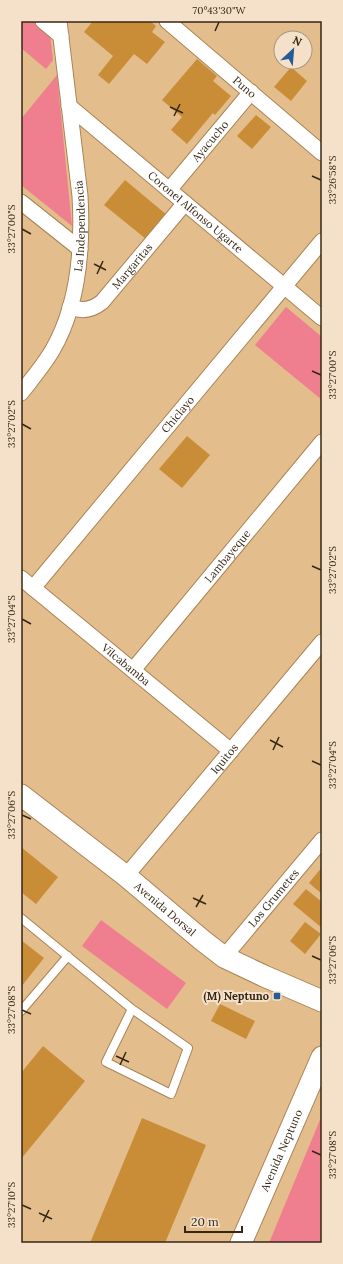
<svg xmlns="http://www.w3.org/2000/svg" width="343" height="1264" font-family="Lora,serif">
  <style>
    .green { fill: #ef7e8f }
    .building { fill: #ca8d37 }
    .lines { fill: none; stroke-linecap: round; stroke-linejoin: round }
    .lane-casing { stroke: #a98456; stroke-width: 10 }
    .street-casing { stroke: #a98456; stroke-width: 17 }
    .secondary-casing { stroke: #a98456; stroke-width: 23 }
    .lane { stroke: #fff; stroke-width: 8 }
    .street { stroke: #fff; stroke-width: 15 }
    .secondary { stroke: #fff; stroke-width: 21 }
    .ticks { fill: none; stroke: #362714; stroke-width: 1.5 }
    .poi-dot { fill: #265c95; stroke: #f5e1c9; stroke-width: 1.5 }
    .labels { text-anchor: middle; stroke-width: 4; stroke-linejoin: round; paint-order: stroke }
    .street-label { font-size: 11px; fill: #362714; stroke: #f5e1c9 }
    .poi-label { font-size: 11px; font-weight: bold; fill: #362714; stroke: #f5e1c9; text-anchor: end }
    .neatline { fill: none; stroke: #362714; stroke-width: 1.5 }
    .ticks-label { font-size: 10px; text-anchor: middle; fill: #362714 }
  </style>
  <rect width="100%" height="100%" fill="#e4bd8d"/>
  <!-- green -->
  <path class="green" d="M21 21H34L50 34 53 60 46 69 21 48Z
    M57 75 72 226 21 185V119Z
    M286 307 322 337V400L255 345Z
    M101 920 186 983 167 1009 82 946Z
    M322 1115V1243H269Z"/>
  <!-- building -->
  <path class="building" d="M93 21H150L156 26 152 32 165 42 147 64 134 54 109 84 98 75 113 56 84 32Z
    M197 59 217 76 213 81 231 96 215 115 213 113 187 144 171 130 182 117 162 100Z
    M291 67 307 81 291 101 274 87Z
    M256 115 271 127 252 149 237 136Z
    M125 180 167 215 146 239 104 205Z
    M187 436 210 455 182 488 159 469Z
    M21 847 58 877 36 904 21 892Z
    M322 867V894L309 883Z
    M306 889 322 902V928L293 904Z
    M305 922 321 934 305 954 290 941Z
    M21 940 44 958 21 987Z
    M220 1004 255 1021 246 1039 211 1021Z
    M43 1046 85 1081 21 1159V1073Z
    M142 1118 206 1145 165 1243H90Z"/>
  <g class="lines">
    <defs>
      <path id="lane" d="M21 918 132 1009 188 1048 171 1094 106 1062 132 1009
        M21 1011 68 956"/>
      <g id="street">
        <path d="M43 21 61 36"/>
        <path id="s1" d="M167 21 322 153"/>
        <path id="s2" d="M69 106 322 318"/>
        <path id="s3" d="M169 190 251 92"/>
        <path d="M21 202 80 249"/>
        <path id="s4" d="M70 307C82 312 92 310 102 302L185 203"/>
        <path id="s5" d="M21 393C32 379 43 366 52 351 79 305 83 248 80 196L59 21"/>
        <path id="s6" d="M21 578 231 751"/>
        <path id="s7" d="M33 588 322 241"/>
        <path id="s8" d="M133 670 322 442"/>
        <path id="s9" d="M126 876 322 642"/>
        <path id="s10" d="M224 957 322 840"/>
      </g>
      <g id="secondary">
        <path id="s11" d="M21 795 126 876 202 940 224 957 264 976 322 1001"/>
        <path id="s12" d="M241 1243 322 1057"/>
      </g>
    </defs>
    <!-- lane casing -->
    <use href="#lane" class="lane-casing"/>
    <!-- street casing -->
    <use href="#street" class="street-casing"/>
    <!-- secondary casing -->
    <use href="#secondary" class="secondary-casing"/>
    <!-- lane -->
    <use href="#lane" class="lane"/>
    <!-- street -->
    <use href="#street" class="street"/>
    <!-- secondary -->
    <use href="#secondary" class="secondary"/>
  </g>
  <!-- ticks -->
  <path class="ticks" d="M215 31 219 22M170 107 183 113M174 116 180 104M312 176 321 180M22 229 31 234M94 264 106 270M97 274 103 261M312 371 321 375M22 424 31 429M312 566 321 570M22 619 31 624M270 740 283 747M273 750 279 737M312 761 321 765M22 815 31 819M193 898 206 904M196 907 203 895M312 956 321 960M22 1010 31 1014M116 1056 129 1062M120 1065 126 1052M312 1151 321 1155M22 1205 31 1209M39 1213 52 1219M43 1222 49 1210"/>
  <!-- markers -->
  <rect class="poi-dot" x="273" y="992" width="8" height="8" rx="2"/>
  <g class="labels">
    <!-- street labels -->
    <g class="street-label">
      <text dy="4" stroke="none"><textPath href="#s1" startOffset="102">Puno</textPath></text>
      <text dy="4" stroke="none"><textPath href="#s3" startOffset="64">Ayacucho</textPath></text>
      <text dy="4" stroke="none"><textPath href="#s2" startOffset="165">Coronel Alfonso Ugarte</textPath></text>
      <text dy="4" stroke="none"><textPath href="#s5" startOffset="182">La Independencia</textPath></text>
      <text dy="4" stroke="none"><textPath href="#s4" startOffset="81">Margaritas</textPath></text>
      <text dy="4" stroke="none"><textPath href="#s7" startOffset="226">Chiclayo</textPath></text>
      <text dy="4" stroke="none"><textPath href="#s8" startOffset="148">Lambayeque</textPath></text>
      <text dy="4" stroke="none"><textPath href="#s6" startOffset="136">Vilcabamba</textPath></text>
      <text dy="4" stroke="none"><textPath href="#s9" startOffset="153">Iquitos</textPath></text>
      <text dy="4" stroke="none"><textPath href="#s10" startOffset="77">Los Grumetes</textPath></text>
      <text dy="4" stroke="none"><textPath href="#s11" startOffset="184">Avenida Dorsal</textPath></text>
      <text dy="4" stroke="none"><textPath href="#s12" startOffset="101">Avenida Neptuno</textPath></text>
    </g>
    <!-- poi labels -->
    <g class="poi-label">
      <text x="269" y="1000">(M) Neptuno</text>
    </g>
  </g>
  <!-- border -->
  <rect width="343" height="1264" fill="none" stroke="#f5e1c9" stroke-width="44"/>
  <!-- north arrow -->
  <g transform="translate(293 50) rotate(26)"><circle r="19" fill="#f5e1c9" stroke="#a99781"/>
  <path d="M0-3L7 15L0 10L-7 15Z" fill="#265c95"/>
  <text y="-6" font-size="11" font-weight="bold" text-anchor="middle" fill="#362714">N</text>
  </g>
  <!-- scale -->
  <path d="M185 1226v6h57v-6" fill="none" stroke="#362714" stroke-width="2"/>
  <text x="191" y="1226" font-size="12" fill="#362714" stroke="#f5e1c9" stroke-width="3" paint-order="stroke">20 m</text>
  <rect x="22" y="22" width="299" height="1220" class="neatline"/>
  <g class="ticks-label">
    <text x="219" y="14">70°43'30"W</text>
    <text transform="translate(332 180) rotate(-90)" y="4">33°26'58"S</text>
    <text transform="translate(11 229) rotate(-90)" y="4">33°27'00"S</text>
    <text transform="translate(332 375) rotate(-90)" y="4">33°27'00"S</text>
    <text transform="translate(11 424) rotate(-90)" y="4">33°27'02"S</text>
    <text transform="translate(332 570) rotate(-90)" y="4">33°27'02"S</text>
    <text transform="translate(11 619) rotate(-90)" y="4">33°27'04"S</text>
    <text transform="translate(332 765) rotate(-90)" y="4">33°27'04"S</text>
    <text transform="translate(11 815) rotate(-90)" y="4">33°27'06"S</text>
    <text transform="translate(332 960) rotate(-90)" y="4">33°27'06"S</text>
    <text transform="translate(11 1010) rotate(-90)" y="4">33°27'08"S</text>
    <text transform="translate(332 1155) rotate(-90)" y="4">33°27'08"S</text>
    <text transform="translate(11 1205) rotate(-90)" y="4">33°27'10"S</text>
  </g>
</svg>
